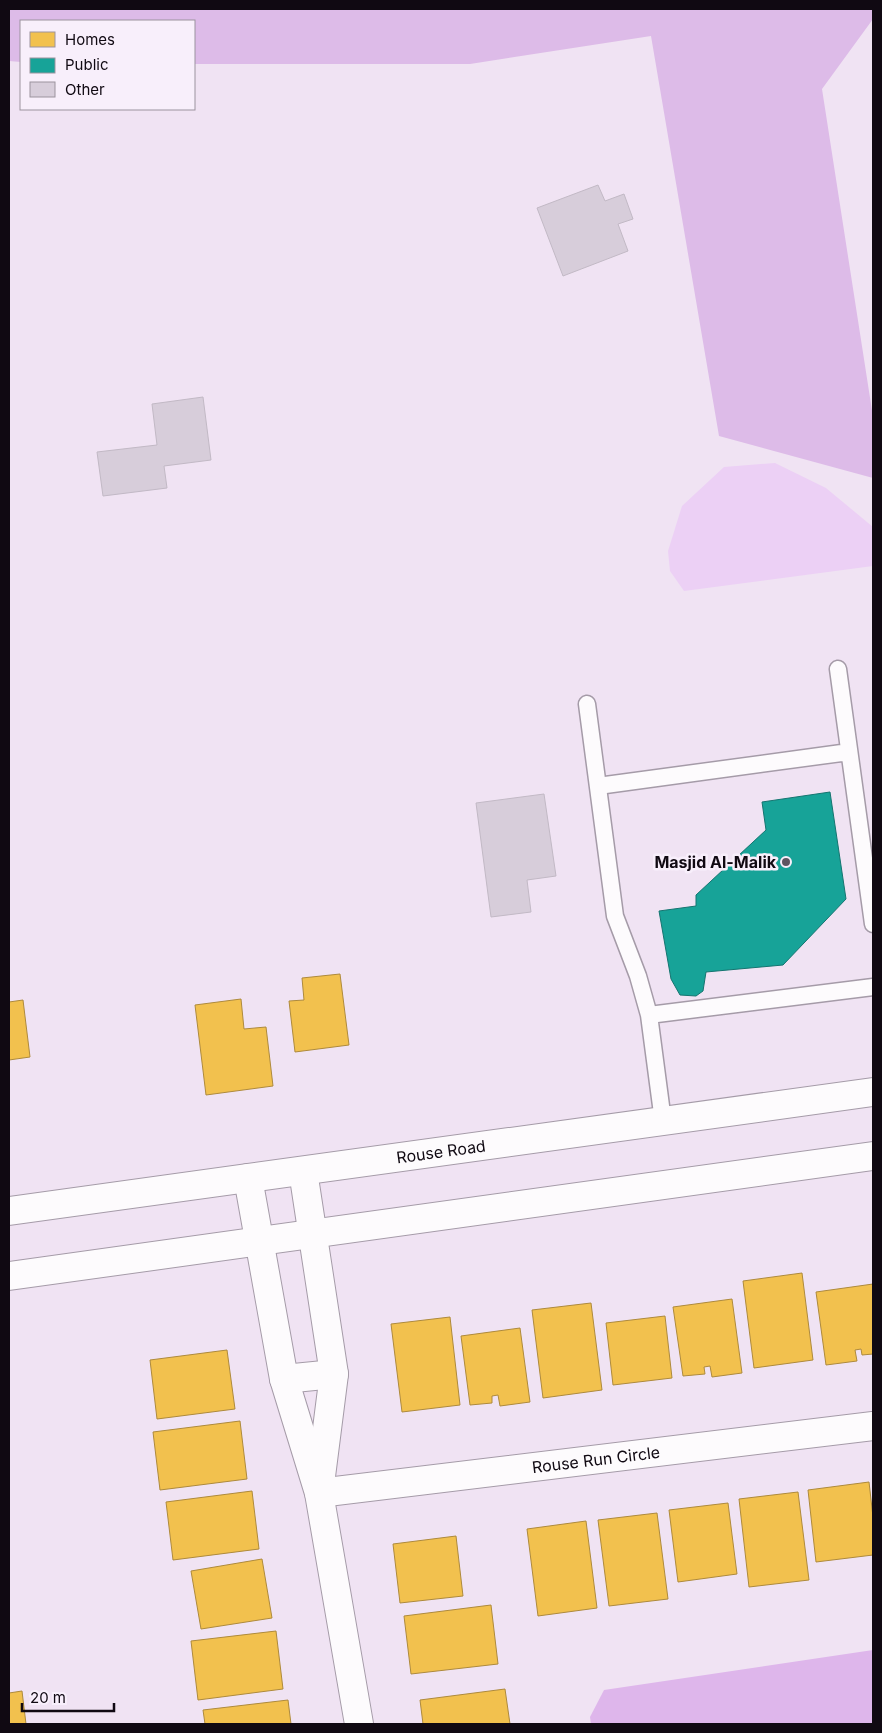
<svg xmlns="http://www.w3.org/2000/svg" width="882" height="1733" font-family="Inter,sans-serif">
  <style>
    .green { fill: #ecd0f5 }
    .forest { fill: #ddbbe8 }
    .water { fill: #deb6eb }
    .homes { fill: #f2c14e; stroke: #ae8a3c }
    .public { fill: #17a398; stroke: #157570 }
    .building { fill: #d7cdda; stroke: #c2b9c5 }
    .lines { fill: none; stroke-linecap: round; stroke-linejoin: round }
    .service-casing { stroke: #a59ba8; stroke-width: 19 }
    .minor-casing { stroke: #a59ba8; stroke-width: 30 }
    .tertiary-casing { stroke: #a59ba8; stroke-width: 30 }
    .service { stroke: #fdfbfd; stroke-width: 16 }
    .minor { stroke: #fdfbfd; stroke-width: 28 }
    .tertiary { stroke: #fdfbfd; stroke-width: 28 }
    .poi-dot { fill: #5e5561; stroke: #f8effb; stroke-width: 2 }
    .labels { text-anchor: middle; stroke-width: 5; stroke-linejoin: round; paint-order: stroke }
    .poi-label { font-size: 16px; font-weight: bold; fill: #100912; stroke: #f8effb; text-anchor: end }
    .street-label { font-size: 16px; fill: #100912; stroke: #f8effb }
  </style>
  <rect width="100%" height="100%" fill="#f0e3f3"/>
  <!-- green -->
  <path class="green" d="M775 463 826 488 873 527V566L684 591 670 571 668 551 682 506 724 467Z"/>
  <!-- forest -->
  <path class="forest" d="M9 9H873V19L822 89 873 417V478L719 436 651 36 470 64H194V21H21V62L9 61Z"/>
  <!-- water -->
  <path class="water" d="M873 1650V1724H591L590 1717 604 1690Z"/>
  <!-- homes -->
  <path class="homes" d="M340 974 349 1045 295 1052 289 1001 304 1000 302 978Z
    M241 999 244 1029 266 1027 273 1086 206 1095 195 1005Z
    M23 1000 30 1057 9 1060V1002Z
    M802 1273 813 1360 754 1368 743 1281Z
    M873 1284V1354L862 1355 861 1349 855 1350 857 1361 826 1365 816 1292Z
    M732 1299 742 1373 712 1377 710 1366 704 1367 705 1374 683 1376 673 1307Z
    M591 1303 602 1390 543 1398 532 1310Z
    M665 1316 672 1378 613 1385 606 1323Z
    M450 1317 460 1405 402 1412 391 1324Z
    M520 1328 530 1402 500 1406 498 1395 492 1396V1403L470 1405 461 1336Z
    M227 1350 235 1409 157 1419 150 1360Z
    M240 1421 247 1479 160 1490 153 1432Z
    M869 1482 873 1517V1555L816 1562 808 1490Z
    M252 1491 259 1549 173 1560 166 1502Z
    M798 1492 809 1580 749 1587 739 1499Z
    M728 1503 737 1574 678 1582 669 1510Z
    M657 1513 668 1599 609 1606 598 1520Z
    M586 1521 597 1608 538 1616 527 1529Z
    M456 1536 463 1596 400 1603 393 1544Z
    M262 1559 272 1618 201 1629 191 1571Z
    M491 1605 498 1664 411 1674 404 1616Z
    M276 1631 283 1689 198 1700 191 1641Z
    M505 1689 510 1724H423L420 1700Z
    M22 1691 26 1724H9V1693Z
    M288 1700 291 1724H205L203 1710Z"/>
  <!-- public -->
  <path class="public" d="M830 792 846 899 783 965 706 972 703 991 696 996 680 995 671 979 659 911 696 906V895L766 830 762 802Z"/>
  <!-- building -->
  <path class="building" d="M598 185 605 201 624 194 633 219 618 224 628 251 563 276 537 208Z
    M203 397 211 460 164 466 167 488 103 496 97 452 157 445 152 404Z
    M544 794 556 876 527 880 531 912 491 917 476 803Z"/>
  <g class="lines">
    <defs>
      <path id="service" d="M838 669 873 924
        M587 704 615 916 638 976 649 1015
        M598 786 849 752
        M663 1121 649 1015 873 987"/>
      <g id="minor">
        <path d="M303 1171 334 1374 320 1484"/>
        <path d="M248 1178 284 1379 319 1493 359 1724"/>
        <path d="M284 1379 334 1374"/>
        <path id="s1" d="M319 1493 873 1426"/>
      </g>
      <g id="tertiary">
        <path id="s2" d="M9 1211 873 1092"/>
        <path d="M9 1276 873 1156"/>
      </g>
    </defs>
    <!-- service casing -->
    <use href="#service" class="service-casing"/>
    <!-- minor casing -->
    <use href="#minor" class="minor-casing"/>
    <!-- tertiary casing -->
    <use href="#tertiary" class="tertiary-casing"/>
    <!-- service -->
    <use href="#service" class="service"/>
    <!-- minor -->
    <use href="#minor" class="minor"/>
    <!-- tertiary -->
    <use href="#tertiary" class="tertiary"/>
  </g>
  <!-- markers -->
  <circle class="poi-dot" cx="786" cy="862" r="5"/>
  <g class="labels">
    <!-- poi labels -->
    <g class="poi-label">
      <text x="776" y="868">Masjid Al-Malik</text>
    </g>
    <!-- street labels -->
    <g class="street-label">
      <text dy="6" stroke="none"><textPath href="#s2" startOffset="436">Rouse Road</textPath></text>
      <text dy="6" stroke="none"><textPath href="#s1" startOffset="279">Rouse Run Circle</textPath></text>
    </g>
  </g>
  <!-- border -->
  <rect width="882" height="1733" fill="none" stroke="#100912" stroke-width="20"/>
  <!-- legend -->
  <rect x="20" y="20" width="175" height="90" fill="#f8effb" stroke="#9b939e"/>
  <rect x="30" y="32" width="25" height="15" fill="#f2c14e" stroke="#9b939e"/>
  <text x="65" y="45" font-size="15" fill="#100912">Homes</text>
  <rect x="30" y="58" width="25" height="15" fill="#17a398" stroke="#9b939e"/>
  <text x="65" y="70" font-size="15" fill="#100912">Public</text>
  <rect x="30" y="82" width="25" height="15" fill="#d7cdda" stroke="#9b939e"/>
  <text x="65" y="95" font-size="15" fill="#100912">Other</text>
  <!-- scale -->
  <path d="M22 1703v8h92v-8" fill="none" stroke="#100912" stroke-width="2.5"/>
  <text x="30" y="1703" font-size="15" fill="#100912" stroke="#f8effb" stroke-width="4" paint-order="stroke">20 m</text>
</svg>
